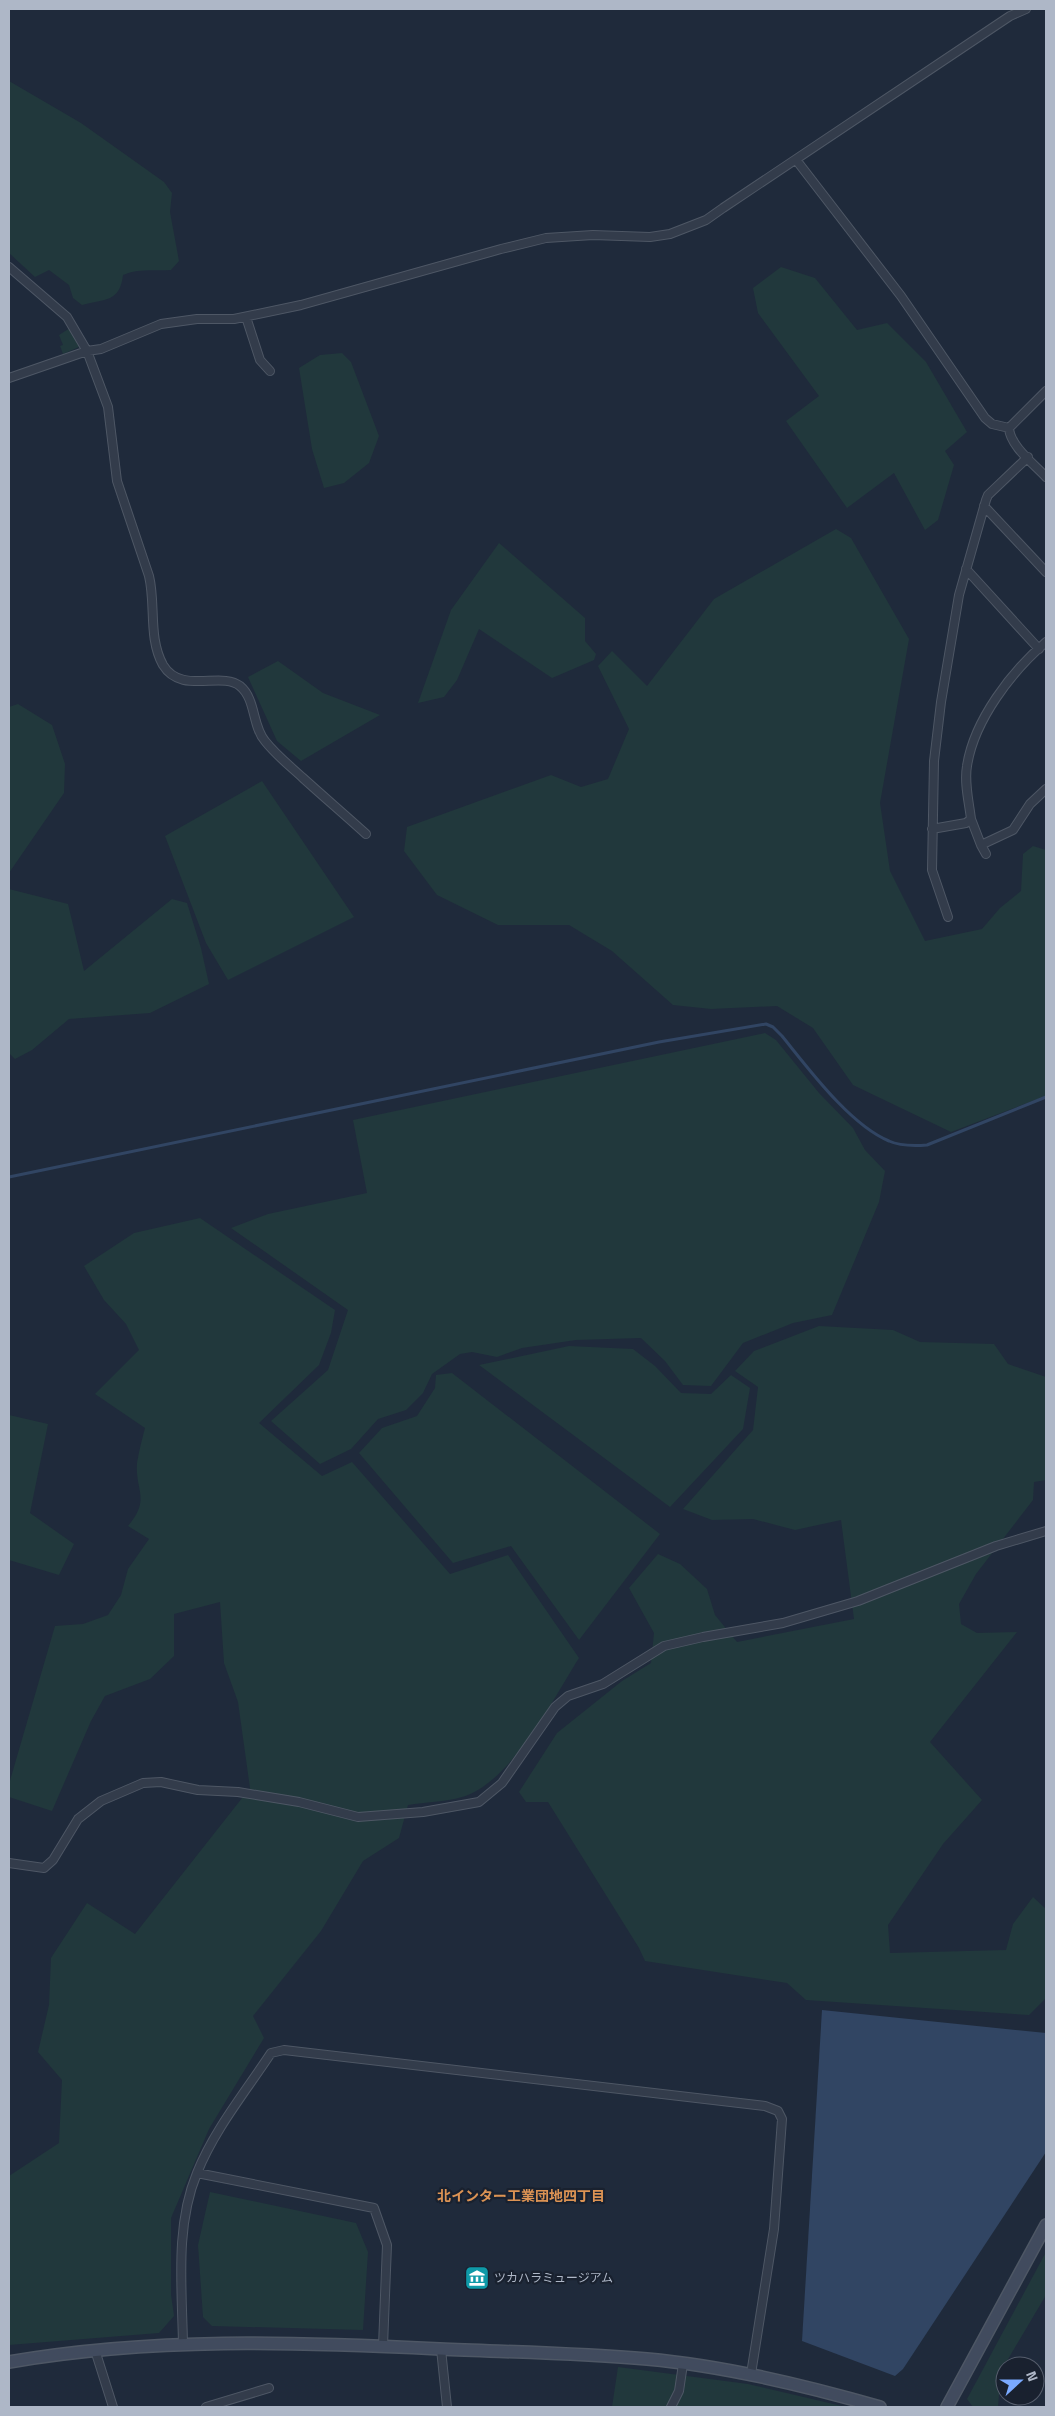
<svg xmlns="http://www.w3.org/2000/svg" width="1055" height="2416" font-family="'Titillium Web','Noto Sans JP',sans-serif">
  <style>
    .green { fill: #21383c }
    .water { fill: #314563 }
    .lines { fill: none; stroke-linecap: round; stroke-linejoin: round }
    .stream { stroke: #314563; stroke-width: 3 }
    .street-casing { stroke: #4e5765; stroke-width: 10 }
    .secondary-casing { stroke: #4e5765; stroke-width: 14 }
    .street { stroke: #333c4b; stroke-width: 8 }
    .secondary { stroke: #414b5e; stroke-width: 11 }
    .labels { text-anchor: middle; stroke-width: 4.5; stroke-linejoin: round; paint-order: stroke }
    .poi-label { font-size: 12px; fill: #aeb7c7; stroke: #19212f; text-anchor: start }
    .neighbourhood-label { font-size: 14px; font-weight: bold; fill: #dc9354; stroke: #19212f }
  </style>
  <rect width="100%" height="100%" fill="#1f2a3b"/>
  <!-- green -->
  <path class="green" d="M9 81 81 123 164 182 172 193 170 212 179 261 171 270C154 271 138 268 123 275 120 302 105 299 82 305L73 298 69 285 49 270 35 277 9 253Z
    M781 267 815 278 857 330 887 323 926 362 967 432 945 451 954 465 938 520 925 530 894 473 847 508 786 421 819 396 758 313 753 288Z
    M70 328 79 347 63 354 60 346 63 345 59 335Z
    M342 353 351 362 379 436 369 463 344 483 324 488 312 449 299 368 320 355Z
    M836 529 851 538 909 639 880 803 890 871 925 941 982 929 1000 908 1021 891 1023 854 1033 846 1046 850V1096L951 1132 853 1085 813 1028 777 1006 711 1009 673 1005 612 951 569 925H498L437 895 404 851 407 827 551 775 581 787 608 779 629 729 598 666 612 651 647 686 714 599Z
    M499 543 585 618V641L596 654 594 660 552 678 479 629 457 680 444 697 418 703 451 610Z
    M278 661 323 693 380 715 301 761 277 741 248 677Z
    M18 704 52 725 65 764 64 793 9 873V707Z
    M262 781 354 917 228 980 206 943 165 836Z
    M9 889 68 904 84 971 172 899 187 903 201 948 209 984 150 1013 69 1019 32 1050 15 1059 9 1053Z
    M765 1033 776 1040 819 1093 853 1128 865 1150 885 1171 879 1202 832 1315 793 1323 743 1343 711 1386 683 1385 665 1361 641 1338 576 1340 522 1348 497 1357 472 1352 460 1354 432 1374 423 1393 406 1410 378 1419 351 1449 320 1464 271 1421 328 1370 348 1310 231 1228 268 1214 367 1193 353 1120Z
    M200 1218 335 1310 331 1333 319 1365 259 1423 322 1476 352 1462 450 1574 508 1555 579 1658C553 1699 511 1783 462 1797 445 1802 425 1802 408 1805L399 1838 363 1861 321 1931 253 2016 264 2038 209 2129 171 2218V2295L174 2316 159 2333 9 2345V2176L59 2143 62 2080 38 2052 49 2005 51 1958 87 1903 135 1934 250 1788 238 1702 224 1663 220 1602 174 1614V1656L150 1679 105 1696 91 1721 52 1811 9 1797V1784L55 1626 83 1624 108 1615 121 1595 128 1569 149 1539 128 1526C151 1499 135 1491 137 1463 139 1451 142 1439 145 1428L95 1394 139 1350 126 1324 104 1300 84 1266 134 1233Z
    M819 1326 893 1330 920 1342 994 1344 1008 1364 1046 1377V1480L1034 1482 1033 1500 976 1574 959 1604 961 1624 977 1633 1017 1632 930 1742 982 1800 943 1844 888 1925 890 1953 1006 1950 1013 1924 1033 1897 1046 1909V1998L1029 2015 806 2000 787 1983 645 1961 639 1948 548 1802H526L519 1792 557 1733 622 1681 651 1663 654 1633 629 1588 658 1554 680 1564 707 1589 715 1615 737 1642 854 1619 841 1520 795 1530 753 1519 712 1520 683 1509 753 1430 758 1387 735 1371 754 1351Z
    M569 1346 633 1349 655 1366 681 1393 711 1394 731 1375 750 1388 743 1429 670 1507 479 1365Z
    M452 1373 660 1534 579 1640 511 1546 453 1563 359 1453 382 1428 417 1416 435 1388 436 1375Z
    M9 1415 48 1424 30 1513 74 1544 59 1575 9 1560Z
    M210 2192 356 2223 368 2252 363 2330 212 2326 203 2317 198 2245Z
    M1046 2252V2295L1001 2371 998 2407H973L967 2399Z
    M618 2367 748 2384 846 2407H612Z"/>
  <!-- water -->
  <path class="water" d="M822 2010 1046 2033V2152L903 2369 895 2376 802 2341Z"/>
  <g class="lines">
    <!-- stream -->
    <path class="stream" d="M9 1177 659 1042 766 1024 773 1027 782 1036C808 1068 850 1125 889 1141 900 1146 915 1146 927 1145L1046 1097"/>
    <defs>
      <path id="street" d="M797 161 901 296 985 418 992 424 1009 428 1046 391
        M9 267 67 317 87 351 108 407 117 481 149 576C156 605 148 638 163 665 181 695 221 671 240 686 256 699 252 726 265 741 276 755 290 766 303 778 324 797 345 815 366 834
        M246 317 260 360 270 371
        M9 378 87 351 101 349 161 324 197 319H234L301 305 501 249 546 238 593 235 650 237 670 234 706 220 723 208 1010 16 1026 9
        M1009 428C1010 446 1034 464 1046 477
        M984 506 1046 572
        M966 569 1039 649
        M971 819 981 845 1013 830 1030 804 1046 789
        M932 829 966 823 971 819C969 802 964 783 967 766 974 720 1012 671 1046 642
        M981 845 986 854
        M948 917 932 870 934 761 941 702 959 595 986 500 988 495 1028 457
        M9 1863 44 1868 53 1860 78 1819 101 1801 143 1783 161 1782 198 1790 238 1792 299 1802 358 1817 423 1812 479 1802 502 1783 555 1707 568 1696 603 1684 664 1646 703 1637 783 1623 858 1601 996 1546 1046 1531
        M197 2173 374 2208 387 2245 383 2346
        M183 2344C182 2287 175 2226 197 2173 214 2130 246 2091 271 2053L284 2050 765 2106 778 2111 782 2119 781 2133 774 2229 751 2374
        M441 2349 447 2407
        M95 2350 113 2407
        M206 2407 269 2388
        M671 2407 679 2391 683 2364"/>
      <path id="secondary" d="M9 2362C154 2337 293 2342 440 2349 509 2352 578 2353 647 2359 726 2366 804 2385 880 2407
        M947 2407 1046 2225"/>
    </defs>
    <!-- street casing -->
    <use href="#street" class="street-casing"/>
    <!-- secondary casing -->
    <use href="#secondary" class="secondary-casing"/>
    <!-- street -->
    <use href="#street" class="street"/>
    <!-- secondary -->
    <use href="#secondary" class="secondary"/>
  </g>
  <!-- icons -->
  <defs>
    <symbol id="museum-square" viewBox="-11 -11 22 22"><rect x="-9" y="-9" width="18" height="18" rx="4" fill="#0f9aa8" stroke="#19212f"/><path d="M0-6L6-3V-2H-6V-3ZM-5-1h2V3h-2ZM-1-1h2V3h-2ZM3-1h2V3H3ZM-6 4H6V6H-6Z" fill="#fff"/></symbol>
  </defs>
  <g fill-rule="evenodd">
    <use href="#museum-square" x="463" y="2264" width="28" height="28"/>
  </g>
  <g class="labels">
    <!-- poi labels -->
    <g class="poi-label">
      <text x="494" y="2282">ツカハラミュージアム</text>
    </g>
    <!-- neighbourhood labels -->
    <g class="neighbourhood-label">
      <text x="521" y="2201">北インター工業団地四丁目</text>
    </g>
  </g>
  <!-- border -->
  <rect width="1055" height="2416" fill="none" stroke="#aeb7c7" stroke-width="20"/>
  <!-- north arrow -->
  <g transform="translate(1020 2381) rotate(69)"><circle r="24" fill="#19212f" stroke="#555d6c"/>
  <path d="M0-4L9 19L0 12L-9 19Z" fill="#7baaff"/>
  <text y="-8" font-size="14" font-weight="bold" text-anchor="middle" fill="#aeb7c7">N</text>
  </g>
</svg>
